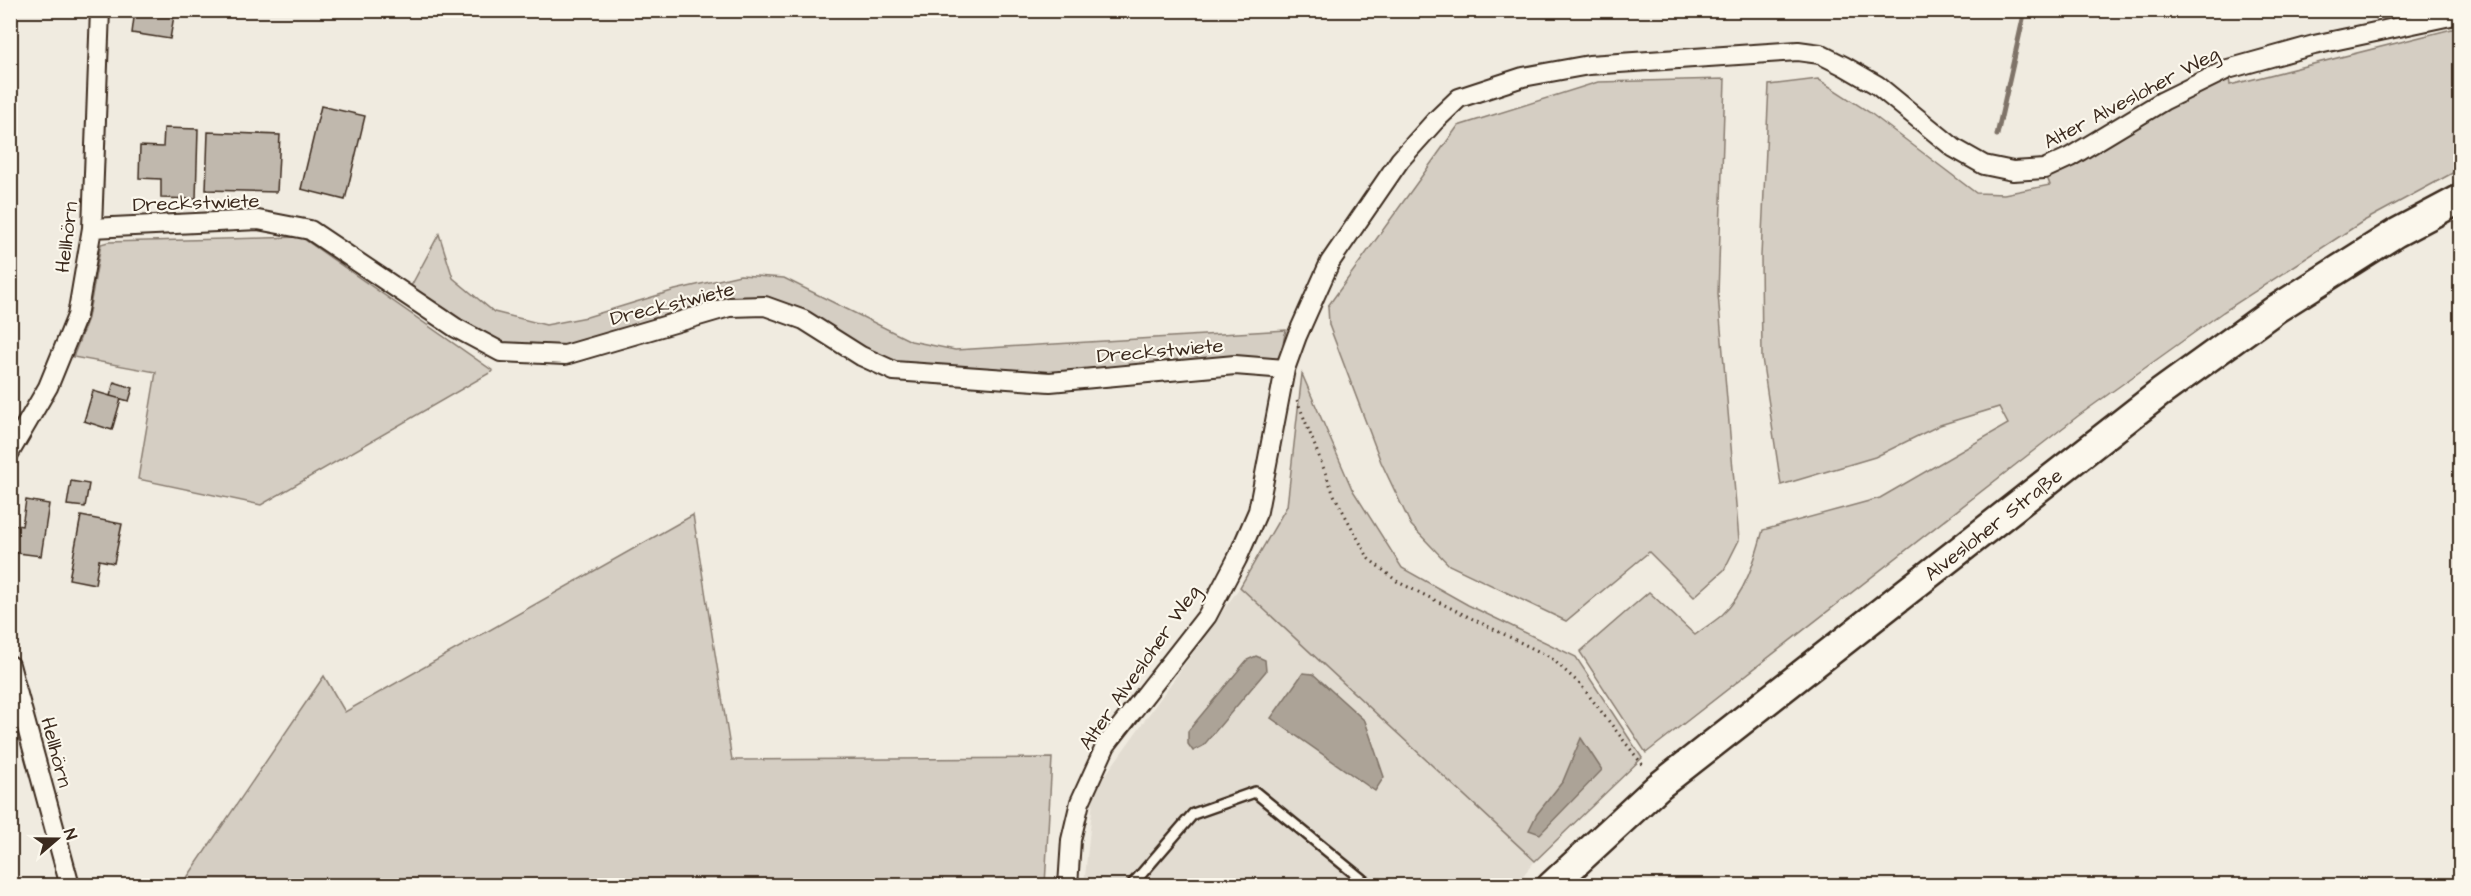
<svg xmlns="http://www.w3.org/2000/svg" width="2471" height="896" font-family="'Architects Daughter',sans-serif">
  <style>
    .built { fill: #e2dcd1 }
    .green { fill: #d5cec3; stroke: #887c70; stroke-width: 1.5 }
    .water { fill: #aca397; stroke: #7f7367; stroke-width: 1.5 }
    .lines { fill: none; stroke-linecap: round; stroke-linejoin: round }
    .stream { stroke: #7f7367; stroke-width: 5 }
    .building { fill: #c0b8ad; stroke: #3b2a1e; stroke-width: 1.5 }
    .lane-casing { stroke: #3b2a1e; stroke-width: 14 }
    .street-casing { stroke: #3b2a1e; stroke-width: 22 }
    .secondary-casing { stroke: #3b2a1e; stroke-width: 32 }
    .path { stroke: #3b2a1e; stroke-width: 3; stroke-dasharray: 1.5 4.5; stroke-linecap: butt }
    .lane { stroke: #fbf7ec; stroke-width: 9 }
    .street { stroke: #fbf7ec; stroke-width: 18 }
    .secondary { stroke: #fbf7ec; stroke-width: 27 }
    .labels { text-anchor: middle; stroke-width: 4.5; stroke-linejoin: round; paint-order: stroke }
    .street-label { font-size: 20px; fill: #3b2a1e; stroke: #fbf7ec }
  </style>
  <rect width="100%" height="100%" fill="#f0ebe0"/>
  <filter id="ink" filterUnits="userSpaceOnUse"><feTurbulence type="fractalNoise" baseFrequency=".0167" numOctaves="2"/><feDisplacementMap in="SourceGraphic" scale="12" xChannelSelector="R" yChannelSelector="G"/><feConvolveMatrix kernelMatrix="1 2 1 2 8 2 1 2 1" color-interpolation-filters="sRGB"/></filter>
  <g filter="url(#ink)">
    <!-- built -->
    <path class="built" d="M1240 587 1535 861 1515 885 1084 886 1094 791Z"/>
    <!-- green -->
    <path class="green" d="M2460 27V169L2362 222 2223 312 2078 416 1646 753 1580 652 1649 592 1695 635C1704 628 1714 622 1722 615 1745 594 1755 560 1763 530L1880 498 2008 424 1999 407 1940 425 1875 457 1781 485 1762 358 1761 256 1769 85 1818 79 1869 112 1976 193 2004 194 2050 185 2044 169 2228 69 2230 85Z
      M1725 79 1718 294 1739 540 1724 570 1694 597 1649 552 1566 621 1449 565 1411 525 1381 462 1329 325 1328 306 1458 126 1598 82Z
      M439 234 453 278 494 312 546 325 587 317 675 290 740 275 784 278 911 341 955 350 1286 330 1278 365 1050 378 896 369 763 302 561 352 521 356 469 332 410 288Z
      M301 237 493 371 261 505 138 479 156 372 73 357 88 318 101 244 108 242Z
      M1302 374 1352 489 1402 568 1468 605 1576 657 1642 758 1535 861 1240 587 1287 506Z
      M693 515 732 760 1052 758 1045 885H182L324 676 345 712Z"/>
    <!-- water -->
    <path class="water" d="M1256 656 1265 660 1266 671 1203 746 1193 751 1188 744V731L1247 660Z
      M1303 673 1313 674 1365 721 1384 777 1375 791 1271 718Z
      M1581 738 1602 770 1540 834 1529 830 1537 814 1563 781Z"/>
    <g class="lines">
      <!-- stream -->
      <path class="stream" d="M1997 135 2025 10"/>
    </g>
    <!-- building -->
    <path class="building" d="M135 10H175L170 39 132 33Z
      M321 106 365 116 345 200 301 189Z
      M164 128 198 129 196 199 161 198V179L139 178 140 146 163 147Z
      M208 132 280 135 277 192 206 190Z
      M114 382 133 388 129 401 110 396Z
      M93 391 121 399 112 430 84 421Z
      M71 481 89 484 85 507 67 505Z
      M26 500 49 504 41 556 10 552V524L22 526Z
      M81 516 122 524 114 563 99 560 95 584 69 579Z"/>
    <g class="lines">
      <defs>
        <path id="lane" d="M1131 886 1193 814 1255 792 1370 886"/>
        <path id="street" d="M92 228 258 220 310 230 456 328 501 352 565 355 729 307 765 306 804 320 861 356 894 371 1050 382 1235 365 1285 369
          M10 452 48 387 77 316 92 228 100 10
          M10 665 70 886
          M1068 886 1071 840 1080 802 1106 745 1207 616 1237 559 1258 511 1285 369 1297 336 1330 262 1400 160 1435 121 1459 98 1523 77 1589 65 1798 51 1820 54 1844 66 1877 85 1954 148 1984 165 2013 171 2044 169 2070 157 2163 101 2228 69 2314 45 2460 14"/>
        <path id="secondary" d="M1551 886 1659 786 2160 393 2276 309 2396 233 2460 199"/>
      </defs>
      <!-- lane casing -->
      <use href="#lane" class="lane-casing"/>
      <!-- street casing -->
      <use href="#street" class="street-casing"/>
      <!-- secondary casing -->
      <use href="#secondary" class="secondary-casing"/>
      <!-- path -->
      <path class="path" d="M1297 400 1334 495 1369 559 1398 582 1550 657 1580 684 1645 768"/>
      <!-- lane -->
      <use href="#lane" class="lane"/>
      <!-- street -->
      <use href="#street" class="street"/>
      <!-- secondary -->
      <use href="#secondary" class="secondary"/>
    </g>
  </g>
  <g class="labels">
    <!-- street labels -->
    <g class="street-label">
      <text transform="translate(2131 97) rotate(-28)" y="7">Alter Alvesloher Weg</text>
      <text transform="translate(196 202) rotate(-2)" y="7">Dreckstwiete</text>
      <text transform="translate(66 237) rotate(-83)" y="7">Hellhörn</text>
      <text transform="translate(672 303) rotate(-14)" y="7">Dreckstwiete</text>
      <text transform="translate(1160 350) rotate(-5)" y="7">Dreckstwiete</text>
      <text transform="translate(1993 524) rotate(-38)" y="7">Alvesloher Straße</text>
      <text transform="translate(1139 667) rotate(-55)" y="7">Alter Alvesloher Weg</text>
      <text transform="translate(57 752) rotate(75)" y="7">Hellhörn</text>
    </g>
  </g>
  <!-- margin -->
  <rect width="2471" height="896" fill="none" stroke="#fbf7ec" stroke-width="36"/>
  <rect x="18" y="18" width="2435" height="860" fill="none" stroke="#3b2a1e" stroke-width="2" filter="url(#ink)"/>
  <!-- north arrow -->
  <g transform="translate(57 839) rotate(70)" stroke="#fbf7ec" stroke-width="4.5" paint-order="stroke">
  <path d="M0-4.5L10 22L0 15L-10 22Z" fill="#3b2a1e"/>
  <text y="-9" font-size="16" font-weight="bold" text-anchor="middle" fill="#3b2a1e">N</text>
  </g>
</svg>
